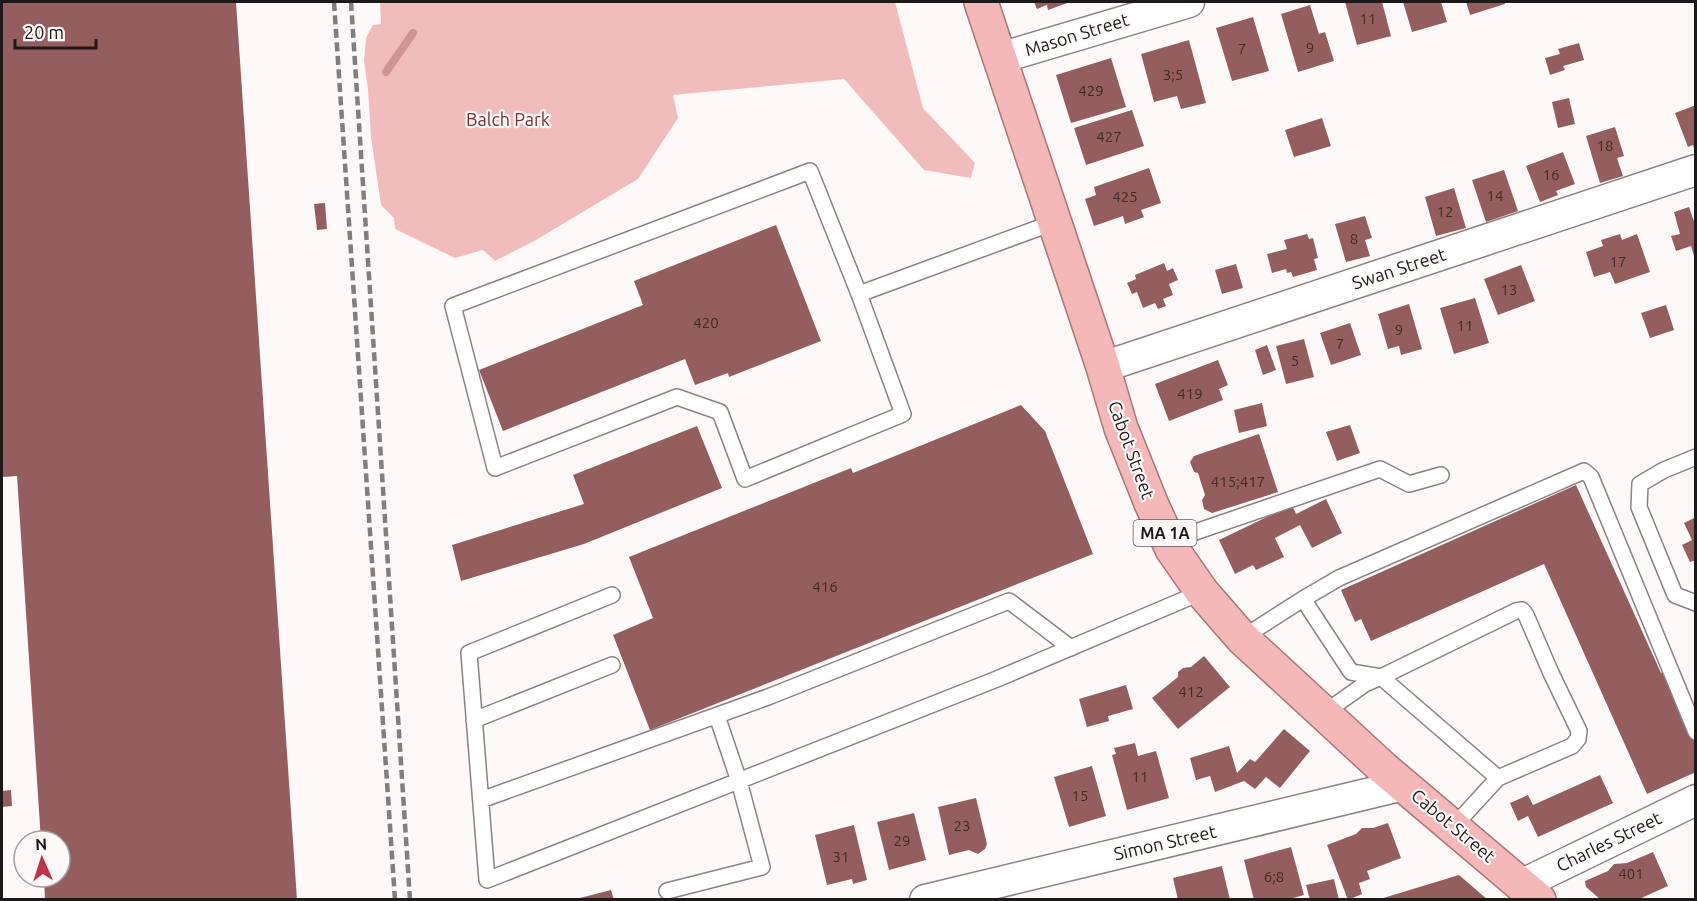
<svg xmlns="http://www.w3.org/2000/svg" width="1697" height="901" font-family="Ubuntu,sans-serif">
  <style>
    .green { fill: #f1bcbc }
    .lines { fill: none; stroke-linecap: round; stroke-linejoin: round }
    .stream { stroke: #cf9495; stroke-width: 8 }
    .building { fill: #945e5f }
    .service-casing { stroke: #8c8282; stroke-width: 18 }
    .minor-casing { stroke: #8c8282; stroke-width: 33 }
    .trunk-casing { stroke: #a87576; stroke-width: 36 }
    .service { stroke: #fff; stroke-width: 15 }
    .minor { stroke: #fff; stroke-width: 30 }
    .trunk { stroke: #f4b8b8; stroke-width: 33 }
    .rail { stroke: #827e7e; stroke-width: 4.5; stroke-dasharray: 9 4.5; stroke-linecap: butt }
    .labels { text-anchor: middle; stroke-width: 4.5; stroke-linejoin: round; paint-order: stroke }
    .number-label { font-size: 15px; fill: #3c2b2b }
    .shield { fill: #fef9f9; stroke: #615d5d; stroke-width: 1.5 }
    .shield-label { font-size: 16px; font-weight: bold; fill: #1e1a1a }
    .street-label { font-size: 18px; fill: #1e1a1a; stroke: #fef9f9 }
    .park-label { font-size: 18px; fill: #762e33; stroke: #fef9f9 }
  </style>
  <rect width="100%" height="100%" fill="#fef9f9"/>
  <!-- green -->
  <path class="green" d="M380 2H895L923 108 975 163 971 178 924 170 844 79 673 95 678 118 638 179 536 240 495 261 483 250 455 258 395 229 394 218 381 205 371 137 368 89 364 61 366 38 373 25 381 24Z"/>
  <g class="lines">
    <!-- stream -->
    <path class="stream" d="M386 72 413 33"/>
  </g>
  <!-- building -->
  <path class="building" d="M2 2H236L297 900H45L44 877H60V841H41L17 476 2 477Z
    M1034 2H1070L1048 10 1047 5 1037 9Z
    M1345 2H1382L1391 36 1357 45Z
    M1403 2H1441L1447 22 1412 32Z
    M1466 2H1504L1505 4 1470 15Z
    M1310 5 1319 34 1325 32 1334 61 1298 72 1281 14Z
    M1253 17 1269 71 1232 81 1216 28Z
    M1189 40 1206 103 1181 109 1177 96 1154 102 1141 54Z
    M1579 43 1584 60 1563 66 1565 70 1550 75 1545 58 1560 54 1558 49Z
    M1111 58 1126 107 1071 123 1056 75Z
    M1569 98 1575 124 1558 128 1552 102Z
    M1696 105V151H1695L1693 145 1688 147 1675 113Z
    M1132 110 1144 146 1086 165 1074 128Z
    M1322 118 1331 146 1294 157 1285 130Z
    M1615 127 1624 156 1617 158 1623 176 1600 183 1586 136Z
    M1563 152 1575 184 1556 191 1558 195 1540 202 1526 166Z
    M1149 168 1161 203 1141 210 1144 217 1125 224 1123 216 1094 226 1085 199 1096 195 1094 187Z
    M1504 170 1518 211 1486 222 1472 180Z
    M1454 188 1466 228 1436 236 1425 197Z
    M325 203 327 229 317 230 314 204Z
    M1689 207 1696 227 1695 259 1691 246 1676 251 1671 236 1680 234 1674 212Z
    M1365 216 1372 238 1365 240 1370 256 1346 262 1335 224Z
    M776 225 821 341 729 377 728 373 695 385 685 359 503 431 479 370 643 305 634 281Z
    M1307 234 1309 239 1313 238 1318 258 1314 259 1317 270 1293 277 1291 272 1287 273 1286 269 1272 273 1267 254 1287 249 1284 240Z
    M1620 234 1622 240 1637 234 1650 272 1615 284 1610 272 1594 277 1586 252 1603 246 1601 240Z
    M1164 263 1167 271 1173 268 1178 280 1169 284 1173 295 1163 299 1166 306 1158 309 1155 303 1143 308 1137 292 1132 294 1127 283 1136 279 1135 275Z
    M1236 264 1243 288 1222 294 1215 270Z
    M1521 265 1535 301 1498 315 1484 279Z
    M1475 298 1489 343 1454 354 1440 308Z
    M1409 304 1422 349 1401 355 1399 346 1388 349 1378 314Z
    M1666 305 1674 330 1650 338 1641 313Z
    M1350 323 1361 355 1331 365 1320 333Z
    M1304 339 1314 377 1286 384 1276 346Z
    M1267 345 1276 370 1263 375 1255 350Z
    M1218 360 1228 385 1219 389 1223 400 1169 421 1155 384Z
    M1262 403 1267 426 1239 433 1234 410Z
    M1021 405 1045 431 1093 554 650 730 613 635 653 618 629 557 851 468 853 473Z
    M1350 425 1360 453 1337 461 1326 432Z
    M697 426 722 488 584 544 461 581 452 545 584 504 573 475Z
    M1259 434 1278 492 1212 513 1204 509 1202 500 1205 495 1198 473 1194 472 1190 462 1194 456Z
    M1576 485 1661 673 1665 671 1696 740V772L1647 794 1544 564 1371 641 1361 619 1355 622 1341 590Z
    M1326 499 1342 533 1312 548 1300 525 1275 538 1284 557 1256 570 1253 565 1235 574 1219 540 1292 505 1296 514Z
    M1696 517V560L1690 562 1682 545 1692 540 1684 523Z
    M1204 656 1230 687 1178 729 1152 698 1178 677V672L1183 668 1191 667Z
    M1126 685 1133 709 1108 716 1109 721 1087 727 1079 699Z
    M1284 729 1310 751 1280 788 1266 777 1255 789 1244 781 1215 792 1210 776 1196 780 1190 758 1229 746 1237 773 1250 759 1255 762Z
    M1135 743 1138 756 1156 751 1169 798 1127 810 1112 755 1116 754 1114 748Z
    M1092 766 1106 816 1069 827 1054 777Z
    M1600 775 1613 803 1538 837 1528 816 1518 821 1510 803 1528 795 1533 805Z
    M11 790 12 806 2 807V791Z
    M976 798 987 844 985 849 978 854 969 850 949 855 938 807Z
    M914 813 926 860 889 870 877 822Z
    M1388 823 1401 858 1367 871 1370 879 1359 883 1362 894 1348 900 1327 845 1356 834 1362 828H1373Z
    M854 825 867 880 853 884 852 879 827 885 815 835Z
    M1291 847 1304 895 1286 900H1254L1244 860Z
    M1653 852 1668 886 1637 900H1601L1586 887 1585 881 1608 871 1614 864 1627 863Z
    M1222 866 1230 900H1178L1173 878Z
    M1459 875 1488 900H1380V899Z
    M1334 879 1339 900H1310L1306 885Z
    M611 890 614 900H576V899Z"/>
  <g class="lines">
    <defs>
      <path id="service" d="M810 171 859 294 903 414 745 479 720 412 677 397 495 468 453 306Z
        M859 294 1055 222
        M1696 457 1664 470 1640 484 1639 507 1675 595 1696 603
        M1169 541 1380 469 1409 484 1441 475
        M612 595 469 653 487 880 997 679 1202 592
        M1303 599 1339 578 1584 471 1591 477 1696 732
        M1242 638 1303 599 1351 672 1381 677 1498 778 1572 746 1578 739 1579 731 1551 673 1526 615 1522 610 1516 611 1381 677 1365 684 1324 713
        M474 720 612 665
        M481 800 768 697 1009 601 1071 648
        M1454 826 1498 778
        M667 891 762 867 739 781 717 716"/>
      <path id="minor" d="M1000 58 1189 2
        M1103 367 1696 170
        M1523 884 1696 800
        M925 900 1404 785"/>
      <path id="trunk" d="M981 2 1103 367 1121 428 1151 503 1172 549 1202 592 1242 638 1383 768 1539 900"/>
    </defs>
    <!-- service casing -->
    <use href="#service" class="service-casing"/>
    <!-- minor casing -->
    <use href="#minor" class="minor-casing"/>
    <!-- trunk casing -->
    <use href="#trunk" class="trunk-casing"/>
    <!-- service -->
    <use href="#service" class="service"/>
    <!-- minor -->
    <use href="#minor" class="minor"/>
    <!-- trunk -->
    <use href="#trunk" class="trunk"/>
    <!-- rail -->
    <path class="rail" d="M334 2 395 900
      M351 2 410 900"/>
  </g>
  <g class="labels">
    <!-- number labels -->
    <g class="number-label">
      <text x="1368" y="24">11</text>
      <text x="1310" y="53">9</text>
      <text x="1242" y="54">7</text>
      <text x="1173" y="80">3;5</text>
      <text x="1091" y="96">429</text>
      <text x="1109" y="142">427</text>
      <text x="1605" y="151">18</text>
      <text x="1551" y="180">16</text>
      <text x="1495" y="201">14</text>
      <text x="1125" y="202">425</text>
      <text x="1445" y="217">12</text>
      <text x="1354" y="244">8</text>
      <text x="1618" y="267">17</text>
      <text x="1509" y="295">13</text>
      <text x="706" y="328">420</text>
      <text x="1465" y="331">11</text>
      <text x="1399" y="335">9</text>
      <text x="1340" y="349">7</text>
      <text x="1295" y="366">5</text>
      <text x="1190" y="399">419</text>
      <text x="1238" y="487">415;417</text>
      <text x="825" y="592">416</text>
      <text x="1191" y="697">412</text>
      <text x="1140" y="782">11</text>
      <text x="1080" y="801">15</text>
      <text x="962" y="831">23</text>
      <text x="902" y="846">29</text>
      <text x="841" y="862">31</text>
      <text x="1631" y="879">401</text>
      <text x="1274" y="882">6;8</text>
    </g>
    <!-- shield labels -->
    <rect class="shield" x="1133.5" y="520" width="63" height="26" rx="4.5"/>
    <g class="shield-label">
      <text x="1165" y="539">MA 1A</text>
    </g>
    <!-- street labels -->
    <g class="street-label">
      <text transform="translate(1077 35) rotate(-17)" y="6">Mason Street</text>
      <text transform="translate(1399 269) rotate(-18)" y="6">Swan Street</text>
      <text transform="translate(1131 450) rotate(70)" y="6">Cabot Street</text>
      <text transform="translate(1453 826) rotate(40)" y="6">Cabot Street</text>
      <text transform="translate(1609 842) rotate(-26)" y="6">Charles Street</text>
      <text transform="translate(1165 843) rotate(-13)" y="6">Simon Street</text>
    </g>
    <!-- park labels -->
    <g class="park-label">
      <text x="508" y="126">Balch Park</text>
    </g>
  </g>
  <!-- border -->
  <rect width="1697" height="901" fill="none" stroke="#1e1a1a" stroke-width="6"/>
  <!-- north arrow -->
  <g transform="translate(42 859) rotate(357)"><circle r="28" fill="#fef9f9" stroke="#a4a0a0" stroke-width="1.5"/>
  <path d="M0-4.5L10 22L0 15L-10 22Z" fill="#c33245"/>
  <text y="-9" font-size="16" font-weight="bold" text-anchor="middle" fill="#1e1a1a">N</text>
  </g>
  <!-- scale -->
  <path d="M15 39v9h81v-9" fill="none" stroke="#1e1a1a" stroke-width="3"/>
  <text x="24" y="39" font-size="18" fill="#1e1a1a" stroke="#fef9f9" stroke-width="4.5" paint-order="stroke">20 m</text>
</svg>
